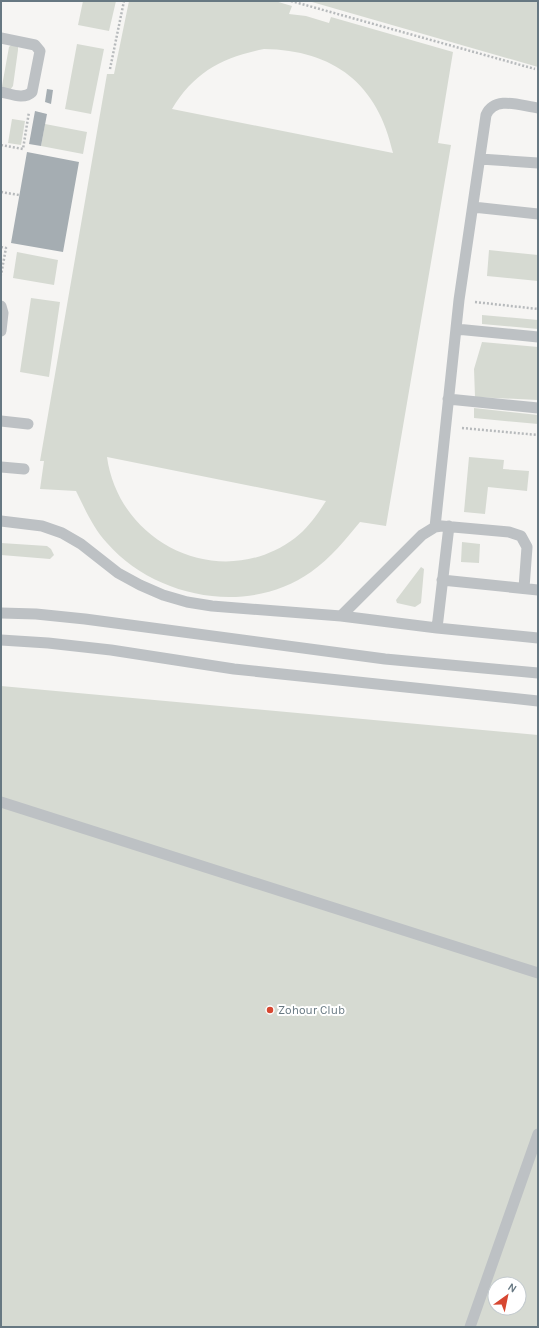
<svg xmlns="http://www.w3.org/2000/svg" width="539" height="1328" font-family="Karla,sans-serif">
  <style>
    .green { fill: #d6dad2; fill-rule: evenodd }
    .building { fill: #a5adb2 }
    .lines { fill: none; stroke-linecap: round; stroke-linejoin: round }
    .path { stroke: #b7babc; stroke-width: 2.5; stroke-dasharray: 2 2; stroke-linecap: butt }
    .service { stroke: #bdc1c4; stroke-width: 11 }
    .poi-dot { fill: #d74731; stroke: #fff; stroke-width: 1.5 }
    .labels { text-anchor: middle; stroke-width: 4; stroke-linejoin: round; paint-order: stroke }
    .poi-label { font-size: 12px; fill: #677882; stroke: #fff; text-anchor: start }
  </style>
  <rect width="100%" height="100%" fill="#f6f5f3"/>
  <!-- green -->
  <path class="green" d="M83 1H116L109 31 78 25Z
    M129 1H275L292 6 289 14 306 16 329 23 331 17 453 52 438 143 451 145 386 526 360 522C344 541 332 557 311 572 249 616 156 599 107 543 93 528 85 509 76 491L40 489 44 461H40L107 74H114ZM264 49C334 50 378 84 393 153L172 109C194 72 223 57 264 49ZM107 457 326 501C317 515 308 528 295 538 222 593 119 545 107 457Z
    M538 1V67L312 2V1Z
    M12 44 18 46V50L13 86 10 90 4 88 2 86 9 47Z
    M77 44 104 49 91 114 65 109Z
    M12 119 25 121 21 145 8 143Z
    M45 124 87 132 83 154 41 146Z
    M489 250 538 255V281L487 276Z
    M17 252 58 260 54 285 13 278Z
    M31 298 60 302 49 377 20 372Z
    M482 315 538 320V329L482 324Z
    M482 342 538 347V400L475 397 474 369Z
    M474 408 538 415V424L474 418Z
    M469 457 504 460 503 469 529 471 527 491 488 487 485 514 464 512Z
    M462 542 480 544 479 563 461 562Z
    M1 543 47 546 51 549 54 555 50 559 1 555Z
    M421 567 424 569 421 603 415 607 397 603 396 600Z
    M1 686 538 735V1327H1ZM495 1284H519V1308H495Z"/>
  <!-- building -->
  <path class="building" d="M47 89 53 90 51 104 45 102Z
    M35 111 47 114 41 146 29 144Z
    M27 152 79 162 63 252 11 243Z"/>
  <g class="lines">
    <!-- path -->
    <path class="path" d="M291 1 535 69
      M110 69 124 1
      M1 145 23 149 29 112
      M1 192 19 195
      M1 247 6 248 1 275
      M475 302 538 309
      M462 428 538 435"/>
    <!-- service -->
    <path class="service" d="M1 38 35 45 40 51 32 92C24 100 11 94 1 92
      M480 159 538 163
      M473 207 538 214
      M1 306 3 313 1 331
      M456 329 538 337
      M448 399 538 408
      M1 421 28 424
      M1 467 24 469
      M1 521 42 526 62 533 81 544 118 573 140 585 163 595 187 602 212 606 341 616 437 628 538 638
      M435 527 459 300 486 115C495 95 521 106 538 108
      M442 580 538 590
      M1 613 36 614 85 619 385 659 538 673
      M341 616 422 535 435 527 442 526 509 532 521 536 527 547 524 588
      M437 628 449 526
      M1 640 48 643 111 650 234 669 538 701
      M1 802 538 973
      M470 1327 538 1134"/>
  </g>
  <!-- markers -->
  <circle class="poi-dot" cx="270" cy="1010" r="4"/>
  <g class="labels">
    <!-- poi labels -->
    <g class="poi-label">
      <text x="278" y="1014">Zohour Club</text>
    </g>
  </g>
  <!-- border -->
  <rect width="539" height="1328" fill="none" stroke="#677882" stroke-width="4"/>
  <!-- north arrow -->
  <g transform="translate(507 1296) rotate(33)"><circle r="19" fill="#ffffff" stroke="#c2c9cd"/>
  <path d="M0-3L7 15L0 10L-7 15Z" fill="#d74731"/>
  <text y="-6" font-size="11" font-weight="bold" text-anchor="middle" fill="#677882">N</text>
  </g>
</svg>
